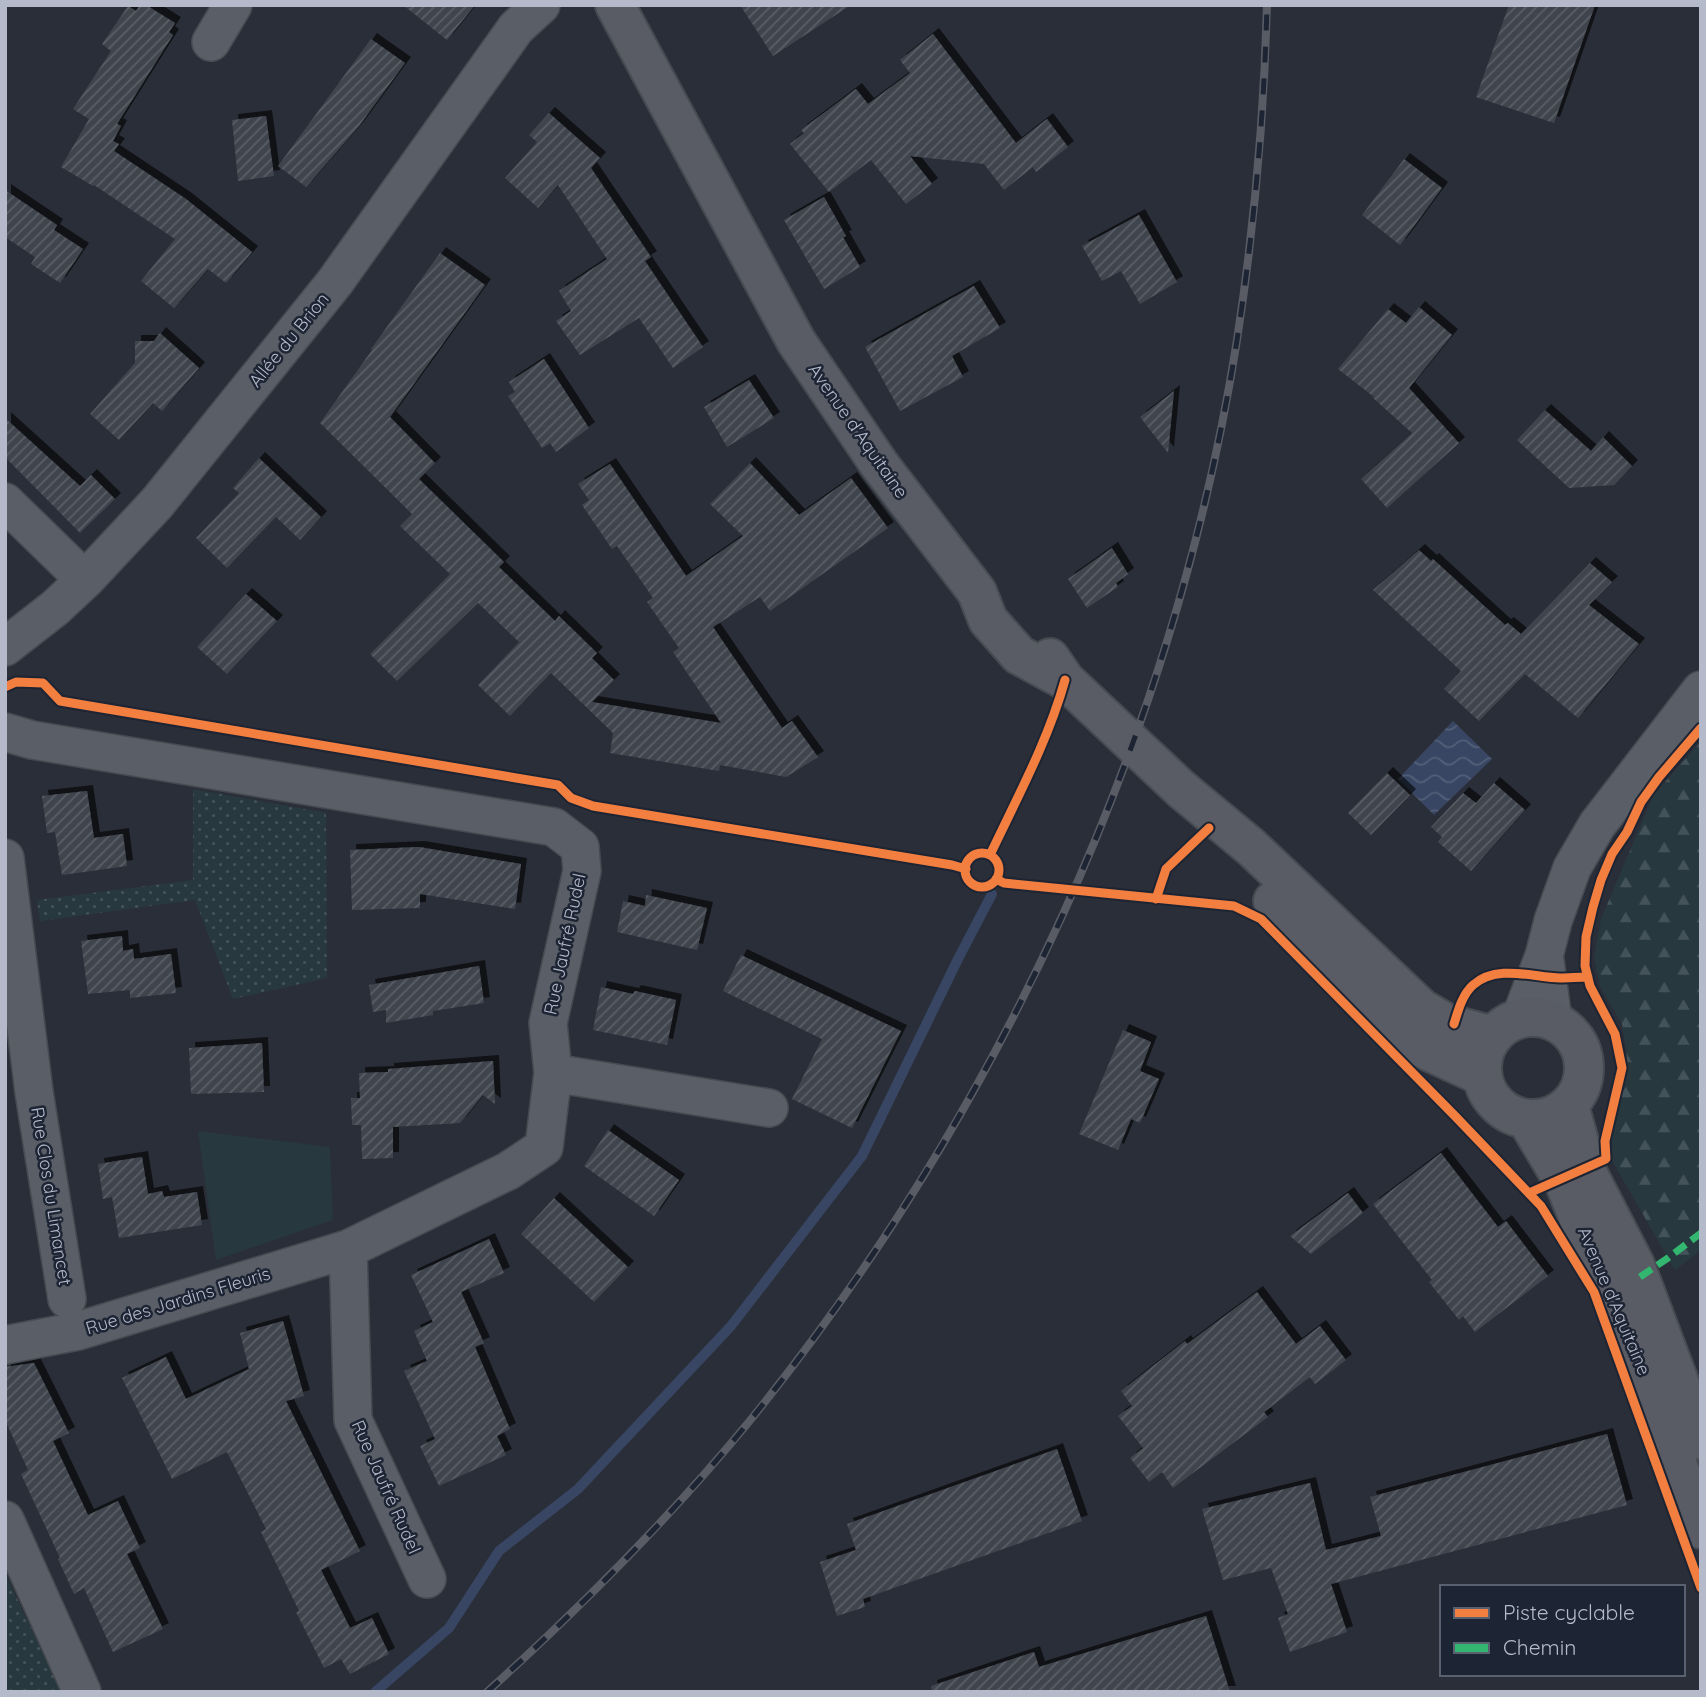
<svg xmlns="http://www.w3.org/2000/svg" width="1706" height="1697" font-family="Quicksand,sans-serif">
  <style>
    .grass { fill: url(#grass-dots) }
    .forest { fill: url(#forest-firs) }
    .green { fill: #27383e }
    .water { fill: url(#water-waves) }
    .lines { fill: none; stroke-linecap: round; stroke-linejoin: round }
    .stream { stroke: #384663; stroke-width: 10 }
    .building { fill: url(#building-hatch); filter: url(#shadow) }
    .street-casing { stroke: #464a51; stroke-width: 40 }
    .secondary-casing { stroke: #464a51; stroke-width: 42 }
    .street { stroke: #5a5e66; stroke-width: 37 }
    .secondary { stroke: #595c64; stroke-width: 38 }
    .rail-casing { stroke: #595c64; stroke-width: 8 }
    .rail { stroke: #1d2433; stroke-width: 5; stroke-dasharray: 16; stroke-linecap: butt }
    .quiet { stroke: #33b770; stroke-width: 7; stroke-dasharray: 14 7; stroke-linecap: butt }
    .cycleway-casing { stroke: #1d2433; stroke-width: 13 }
    .cycleway { stroke: #f27e40; stroke-width: 9 }
    .labels { text-anchor: middle; stroke-width: 5; stroke-linejoin: round; paint-order: stroke }
    .street-label { font-size: 18px; fill: #b4bac9; stroke: #1d2433 }
  </style>
  <defs>
    <pattern id="grass-dots" width="8" height="8" patternUnits="userSpaceOnUse" patternTransform="scale(1.75)"><rect width="8" height="8" fill="#27383e"/><path d="M2 2h.1M6 6h.1" fill="none" stroke="#445359" stroke-width="1.8" stroke-linecap="round"/></pattern>
    <pattern id="forest-firs" width="22" height="20" patternUnits="userSpaceOnUse" patternTransform="scale(1.75)"><rect width="22" height="20" fill="#27383e"/><path d="M5 1l3.5 6h-7zM16 11l3.5 6h-7z" fill="#445359"/></pattern>
    <pattern id="water-waves" width="16" height="10" patternUnits="userSpaceOnUse" patternTransform="scale(1.75)"><rect width="16" height="10" fill="#384663"/><path d="M0 5q4-4 8 0t8 0" fill="none" stroke="#525f78"/></pattern>
    <pattern id="building-hatch" width="6" height="6" patternUnits="userSpaceOnUse" patternTransform="scale(1.75)"><rect width="6" height="6" fill="#41454e"/><path d="M-1 1l2-2M0 6l6-6M5 7l2-2" fill="none" stroke="#5a5e66"/></pattern>
    <filter id="shadow"><feDropShadow dx="6" dy="-6" stdDeviation="0" flood-color="#0009"/></filter>
  </defs>
  <rect width="100%" height="100%" fill="#2a2e38"/>
  <!-- grass -->
  <path class="grass" d="M193 789 326 813 327 978 233 999 195 900 40 921 37 900 193 880Z
    M5 1573 61 1692H5Z"/>
  <!-- forest -->
  <path class="forest" d="M1701 741V1250L1675 1270 1611 1159 1612 1129 1627 1057 1622 1024 1600 986 1594 958 1601 919 1653 796Z"/>
  <!-- green -->
  <path class="green" d="M198 1131 330 1147 333 1220 216 1260Z"/>
  <!-- water -->
  <path class="water" d="M1453 721 1492 759 1434 815 1398 779Z"/>
  <g class="lines">
    <!-- stream -->
    <path class="stream" d="M375 1692 449 1628 499 1551 578 1489 731 1326 862 1156 958 959 992 894"/>
  </g>
  <!-- building -->
  <path class="building" d="M140 5H146L175 23 169 32 173 35 117 124 121 126 113 141 119 144 114 151 186 199 252 252 226 283 208 269 174 308 141 281 175 239 94 185 93 186 61 167 89 119 73 109 111 51 102 44 128 6 136 11Z
    M403 5H475L447 40Z
    M740 5H851L773 56Z
    M1509 5H1595L1554 123 1476 97Z
    M933 34 1016 143 1047 119 1068 147 1036 172 1033 167 1004 190 984 164 910 156 932 184 906 204 871 160 829 192 790 144 804 133 801 130 856 89 868 104 910 73 900 60Z
    M371 39 405 63 359 126 306 187 278 166Z
    M549 113 600 158 591 168 651 257 645 261 703 347 673 368 639 318 580 355 556 321 571 311 559 291 607 259 558 185 538 208 505 178 537 142 529 135Z
    M266 116 274 176 238 181 232 120Z
    M1404 159 1442 188 1400 245 1362 215Z
    M5 190 57 225 54 230 83 249 60 283 31 264 35 257 5 237Z
    M824 197 846 236 843 237 860 267 824 289 784 220Z
    M1139 215 1177 282 1140 304 1121 271 1102 281 1082 246Z
    M440 253 485 285 390 417 435 463 419 479 504 562 499 567 555 621 559 616 597 653 592 658 614 680 592 702 721 723 673 652 679 648 647 602 653 598 617 546 612 549 582 505 589 500 578 484 610 464 686 576 743 536 710 504 750 463 799 515 851 478 888 528 770 611 760 597 713 627 782 728 792 721 818 757 786 777 720 765 719 771 610 753 613 733 551 673 510 716 478 685 519 642 478 603 397 681 370 654 450 574 400 526 412 514 320 423 372 350 371 349Z
    M974 286 1000 328 952 356 963 377 900 411 865 347Z
    M1419 307 1452 335 1409 388 1459 443 1387 508 1361 479 1412 433 1373 398 1374 397 1338 369 1388 309 1406 323Z
    M160 333 199 368 162 411 153 403 119 440 90 414 135 363V341H154Z
    M544 359 589 428 556 452 550 443 542 448 508 396 515 392 509 382Z
    M749 380 774 418 727 447 704 407Z
    M1174 391 1168 453 1140 417Z
    M1545 410 1591 451 1603 437 1632 466 1614 485 1569 488 1517 440Z
    M5 418 80 486 91 475 115 499 80 533 5 457Z
    M259 458 321 517 300 540 276 517 227 568 196 538 239 493 233 488Z
    M1112 548 1128 574 1116 583 1118 587 1087 608 1068 579Z
    M1419 550 1431 561 1433 559 1505 625 1508 623 1521 634 1590 563 1612 582 1589 605 1639 644 1578 718 1525 674 1479 721 1444 689 1461 671 1373 590Z
    M246 594 277 621 227 674 197 647Z
    M1387 773 1410 795 1371 835 1348 813Z
    M1494 783 1525 810 1471 871 1438 842 1442 837 1431 827 1463 793 1476 803Z
    M87 791 94 838 123 834 127 866 62 875 55 832 47 833 42 796Z
    M419 847 521 864 515 909 420 894V908L352 910 350 850Z
    M646 895 707 908 697 950 617 932 623 901 645 906Z
    M122 936 123 951 133 949 134 959 171 954 176 993 130 998V990L88 994 81 941Z
    M741 955 901 1031 852 1128 792 1099 822 1039 723 991Z
    M479 966 484 1003 433 1011V1015L386 1023V1010L373 1012 369 985Z
    M601 987 633 994 635 991 676 1000 667 1045 593 1030Z
    M1123 1030 1151 1042 1140 1071 1159 1079 1140 1123 1131 1119 1118 1150 1079 1134Z
    M262 1043 264 1092 191 1094 189 1048Z
    M493 1061 495 1104 483 1095 460 1123 393 1127V1158L362 1159 361 1125H352L351 1098H360L359 1073 388 1072V1069Z
    M608 1130 679 1180 654 1216 584 1166Z
    M1441 1153 1498 1227 1506 1221 1548 1276 1475 1332 1463 1316 1459 1320 1429 1282 1432 1280 1373 1204Z
    M142 1157 148 1194 162 1191 164 1197 197 1192 202 1225 119 1238 112 1197 103 1199 98 1164Z
    M1348 1193 1363 1213 1311 1254 1290 1236Z
    M554 1198 628 1267 594 1302 521 1234Z
    M489 1239 504 1273 461 1292 484 1343 475 1347 510 1429 497 1436 506 1455 439 1486 420 1446 435 1439 404 1371 427 1361 414 1331 433 1322 411 1275Z
    M1257 1292 1296 1344 1320 1326 1346 1360 1315 1384 1310 1377 1264 1412 1268 1417 1173 1488 1162 1472 1149 1482 1130 1458 1143 1448 1118 1416 1132 1406 1121 1391 1185 1341 1187 1344Z
    M283 1321 304 1396 286 1401 360 1551 321 1570 350 1628 372 1618 389 1654 350 1674 341 1659 324 1668 296 1612 299 1611 261 1532 266 1529 227 1452 172 1479 122 1378 166 1357 186 1399 249 1369 240 1333Z
    M34 1363 69 1433 53 1441 88 1515 118 1501 140 1548 127 1554 163 1629 113 1652 84 1588 74 1594 58 1559 60 1558 21 1474 28 1470 5 1420V1367Z
    M1607 1434 1627 1505 1331 1584 1347 1632 1290 1652 1278 1618 1288 1614 1271 1568 1223 1580 1202 1509 1310 1483 1326 1550 1381 1536 1370 1497Z
    M1057 1449 1082 1521 863 1599 865 1607 837 1616 820 1562 856 1550 847 1524Z
    M1206 1616 1230 1692H932L931 1686 1034 1652 1039 1667Z"/>
  <g class="lines">
    <defs>
      <path id="street" d="M211 42 233 5
        M5 502 85 580
        M5 647 55 608 85 580 157 503 335 282 516 28 541 5
        M5 732 32 740 554 827 580 847 582 871 548 1023 553 1073 544 1147 508 1171 348 1249 353 1420 427 1579
        M5 858 34 1092 67 1299
        M1545 961 1553 1021
        M1520 1019 1544 956 1553 921 1572 868 1597 825 1701 690
        M553 1073 769 1108
        M5 1345 78 1331 348 1249
        M5 1520 82 1692"/>
      <path id="secondary" d="M615 5 796 341 879 464 977 592 988 620 1019 655 1065 680
        M1050 658 1065 680 1181 789 1251 847 1422 1009 1446 1023 1493 1036
        M1273 901 1411 1043 1482 1076
        M1482 1068a51 51 0 1 1 102 0a51 51 0 1 1-102 0Z
        M1569 1105 1588 1174 1635 1265 1701 1440
        M1527 1120 1565 1184 1592 1252 1621 1309 1701 1529"/>
    </defs>
    <!-- street casing -->
    <use href="#street" class="street-casing"/>
    <!-- secondary casing -->
    <use href="#secondary" class="secondary-casing"/>
    <!-- street -->
    <use href="#street" class="street"/>
    <!-- secondary -->
    <use href="#secondary" class="secondary"/>
    <defs>
      <path id="rail" d="M487 1692C580 1608 668 1520 748 1423 999 1114 1175 734 1237 340 1254 229 1264 118 1267 5"/>
    </defs>
    <!-- rail casing -->
    <use href="#rail" class="rail-casing"/>
    <!-- rail -->
    <use href="#rail" class="rail"/>
    <!-- quiet -->
    <path class="quiet" d="M1640 1277 1668 1258 1701 1233"/>
    <defs>
      <path id="cycleway" d="M5 687 16 682 43 683 60 701 558 785 571 798 593 806 952 865 966 869
        M965 870a17 17 0 1 1 34 0a17 17 0 1 1-34 0Z
        M990 855C1017 798 1048 741 1065 680
        M996 879 1004 883 1234 906 1261 919 1455 1116 1541 1206 1594 1292 1701 1588
        M1156 899 1166 869 1209 828
        M1454 1024C1458 1011 1462 995 1473 985 1497 964 1532 977 1560 978 1569 978 1578 977 1588 977
        M1529 1193 1606 1159 1605 1141 1622 1068 1615 1034 1590 986 1585 966 1586 937 1593 907 1601 880 1612 854 1627 832 1641 802 1659 777 1701 728"/>
    </defs>
    <!-- cycleway casing -->
    <use href="#cycleway" class="cycleway-casing"/>
    <!-- cycleway -->
    <use href="#cycleway" class="cycleway"/>
  </g>
  <g class="labels">
    <!-- street labels -->
    <g class="street-label">
      <text transform="translate(289 340) rotate(-51)" y="6">Allée du Brion</text>
      <text transform="translate(858 431) rotate(55)" y="6">Avenue d'Aquitaine</text>
      <text transform="translate(565 944) rotate(-78)" y="6">Rue Jaufré Rudel</text>
      <text transform="translate(51 1196) rotate(81)" y="6">Rue Clos du Limancet</text>
      <text transform="translate(178 1301) rotate(-17)" y="6">Rue des Jardins Fleuris</text>
      <text transform="translate(1614 1301) rotate(67)" y="6">Avenue d'Aquitaine</text>
      <text transform="translate(386 1487) rotate(66)" y="6">Rue Jaufré Rudel</text>
    </g>
  </g>
  <!-- border -->
  <rect width="1706" height="1697" fill="none" stroke="#b4bac9" stroke-width="14"/>
  <!-- legend -->
  <rect x="1440" y="1585" width="245" height="91" fill="#1d2433" stroke="#59606f" stroke-width="2"/>
  <rect x="1454" y="1608" width="35" height="10" fill="#f27e40" stroke="#59606f" stroke-width="2"/>
  <text x="1503" y="1620" font-size="21" fill="#b4bac9">Piste cyclable</text>
  <rect x="1454" y="1643" width="35" height="10" fill="#33b770" stroke="#59606f" stroke-width="2"/>
  <text x="1503" y="1655" font-size="21" fill="#b4bac9">Chemin</text>
</svg>
